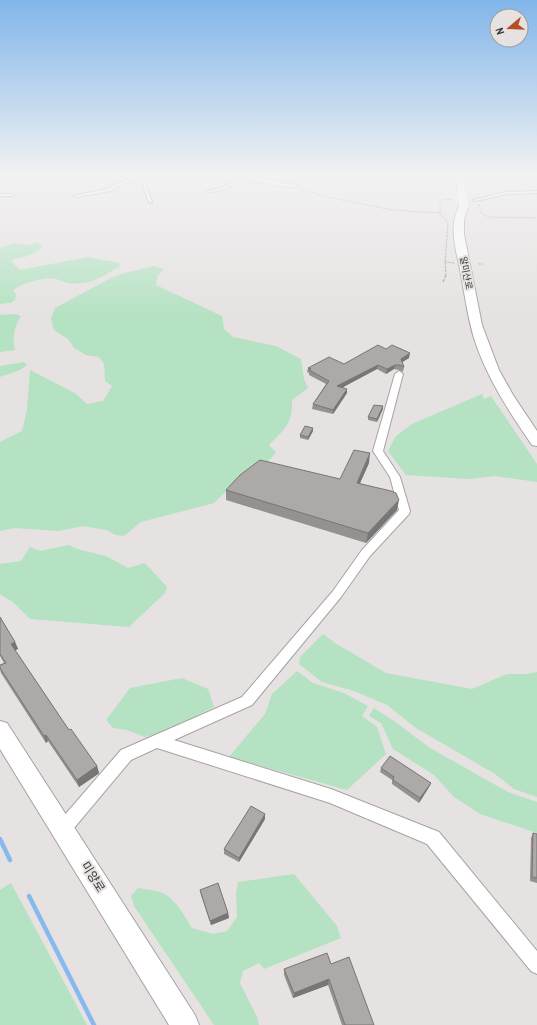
<svg xmlns="http://www.w3.org/2000/svg" width="537" height="1025" font-family="'Archivo Narrow','Noto Sans KR',sans-serif">
  <style>
    .green { fill: #b4e2c2 }
    .lines { fill: none; stroke-linecap: round; stroke-linejoin: round }
    .stream { stroke: #87b9ee; stroke-width: 4.5 }
    .service-casing { stroke: #a6a3a1; stroke-width: 2.5 }
    .minor-casing { stroke: #a6a3a1; stroke-width: 2 }
    .secondary-casing { stroke: #a6a3a1; stroke-width: 2 }
    .path-far1 { stroke: #a29f9e; stroke-width: 1; stroke-dasharray: 2.5 1; stroke-linecap: butt }
    .path { stroke: #a29f9e; stroke-width: 1.5; stroke-dasharray: 3 1.5; stroke-linecap: butt }
    .service { fill: #fff; fill-rule: evenodd }
    .minor { fill: #fff; fill-rule: evenodd }
    .secondary { fill: #fff; fill-rule: evenodd }
    .secondary-bridge-casing { stroke: #a6a3a1; stroke-width: 10; stroke-linecap: butt }
    .secondary-bridge { stroke: #fff; stroke-width: 10 }
    .wall { fill: #949190 }
    .shaded-wall { fill: #787675 }
    .building { fill: #aca9a7; stroke: #787675 }
    .labels { text-anchor: middle; stroke-width: 4; stroke-linejoin: round; paint-order: stroke }
    .far-street-label { font-size: 9px; fill: #363434; stroke: #e5e2e1 }
    .near-street-label { font-size: 12px; fill: #363434; stroke: #e5e2e1 }
  </style>
  <rect width="100%" height="100%" fill="#e5e2e1"/>
  <!-- green -->
  <path class="green" d="M37 242 42 246V248C36 251 30 256 24 257 18 258 16 258 11 261L20 270 88 257 119 263 120 266C108 273 96 282 83 283 76 284 70 284 64 282 61 281 58 279 55 279 42 277 24 283 13 290L16 295 15 300 11 303 0 304V248L14 243 27 245Z
    M154 266 164 269 158 275 156 285 222 316 224 329 233 337 276 346 301 359 304 379 308 388 292 400C293 423 285 429 269 445L276 452 268 462 244 474 214 503 141 522 124 536 116 535 106 530 83 526 59 531 15 528 0 531V442L22 431 27 410 30 370 75 393 87 404 103 401 112 386 105 381 104 364 99 357 86 355 74 348 68 339 54 330 51 318 55 308 109 279 124 273Z
    M14 314 21 316C14 326 12 339 15 350L0 352V315Z
    M24 362 27 365 20 370 0 377V366Z
    M482 394 484 399 491 396 537 464V482L495 476 468 479 406 475 388 451 396 436 412 424Z
    M69 545 77 549 106 556 128 568 145 563 167 587 165 593 129 627 30 619 14 603 0 594V564L21 561 30 547 40 551Z
    M323 634 335 643 386 673 472 689 507 674H527L537 672V797L514 789 495 774 416 728 387 705 354 691 322 682 299 664 300 657Z
    M297 671 313 683 344 693 368 706 362 716 377 727 386 754 347 790 229 757 265 714 272 694Z
    M182 678 208 689 214 707 158 734 145 737 127 730 113 728 106 720 130 688Z
    M374 708 394 721 430 748 508 792 537 802V833L480 814 454 797 434 775 393 749 381 723 369 716Z
    M294 874 337 926 341 938 264 969 259 963 243 971 240 983 257 1017 259 1025H214L134 906 131 896 138 888C145 889 153 890 160 892 175 897 184 915 192 928L213 934 227 931 237 917 236 893 238 882Z
    M11 883 87 1025H0V890Z"/>
  <g class="lines">
    <!-- stream -->
    <path class="stream" d="M0 839 10 860
      M29 896 94 1025"/>
    <defs>
      <path id="service" d="M139 174H142L152 203 149 202 141 180 125 183 110 191 75 197 73 196 108 189 123 181 140 178Z
        M178 174 194 176 204 174C196 179 187 177 178 174Z
        M314 174H318L296 184 293 187 290 186 294 182Z
        M244 176 246 177 226 189 207 193 205 192 224 187Z
        M537 191V193L506 194 475 201 473 200 506 192Z
        M0 194H12L14 195 12 196H0Z"/>
      <path id="minor" d="M234 174H244L295 186 292 188 252 181Z
        M399 371 403 374 383 451 400 477 410 511 409 514 370 556 341 597 252 705 174 740 331 789 439 832 537 951V974L531 971 427 844 330 803 157 748 131 760 69 834 63 837 57 834 55 829 57 824 121 750 242 697 333 591 362 550 399 510 390 477 373 451 395 374Z"/>
      <path id="secondary" d="M455 174H463L466 194 465 196H459L458 194Z
        M464 202 469 205 464 219V234L482 325 499 370 513 395 537 431V446L532 445C508 410 485 375 473 335 467 313 464 291 460 269 455 247 448 223 461 203Z
        M0 721 7 723 195 1015 199 1025H169L0 749Z"/>
    </defs>
    <!-- service casing -->
    <use href="#service" class="service-casing"/>
    <!-- minor casing -->
    <use href="#minor" class="minor-casing"/>
    <!-- secondary casing -->
    <use href="#secondary" class="secondary-casing"/>
    <!-- path-far1 -->
    <path class="path-far1" d="M298 188 327 197 392 210 440 213V203L443 200 453 199
      M479 204 481 213 488 217 537 218
      M440 213 448 223 445 262 446 276
      M445 262 454 263
      M478 264H483"/>
    <!-- path -->
    <path class="path" d="M443 282 446 275"/>
    <!-- service -->
    <use href="#service" class="service"/>
    <!-- minor -->
    <use href="#minor" class="minor"/>
    <!-- secondary -->
    <use href="#secondary" class="secondary"/>
    <defs>
      <path id="secondary-bridge" d="M462 194 464 205"/>
    </defs>
    <!-- secondary-bridge casing -->
    <use href="#secondary-bridge" class="secondary-bridge-casing"/>
    <!-- secondary-bridge -->
    <use href="#secondary-bridge" class="secondary-bridge"/>
  </g>
  <!-- wall -->
  <path class="wall" d="M386 349 409 358 402 362 404 367 403 372 399 370 394 369 386 374 377 369 343 387 347 393 333 414 312 409 313 404 326 384 309 375V373L307 372 308 368 344 364Z
    M383 409 377 422 368 420V417Z
    M313 431 308 440 300 438V435Z
    M369 463 360 483 397 510 366 543 226 500V490L340 479Z
    M0 617 15 642 18 649 15 650 69 730 97 766 99 773 98 774 79 787 48 741 46 743 1 673 0 669V665L4 663 0 656Z
    M381 768 431 783 429 787 419 803 392 784V780L380 772Z
    M265 819 239 862 224 854V849Z
    M533 833 537 834V883L530 881 531 838Z
    M200 890 228 913 229 918 211 925 201 895Z
    M331 964 374 1025H342L328 985 293 998 284 975V969Z"/>
  <!-- shaded-wall -->
  <path class="shaded-wall" d="M410 353 409 358 401 363V359Z
    M378 365 377 369 336 391 337 386Z
    M395 365 394 369 386 374 387 369Z
    M347 389V393L333 414V410Z
    M383 406V409L377 422V419Z
    M313 428V431L308 440V437Z
    M370 453 369 463 356 492 357 483Z
    M399 500 397 510 366 543 368 533Z
    M15 642 18 649 14 651 11 644Z
    M46 735 48 741 46 743 44 736Z
    M97 766 99 773 98 774 79 787 77 780Z
    M431 783 429 787 419 803 420 798Z
    M265 814V819L239 862V858Z
    M228 913 229 918 211 925 210 921Z
    M329 979 328 985 293 998 294 993Z"/>
  <!-- building -->
  <path class="building" d="M378 345 386 349 392 345 410 353 401 359 404 367 400 365H395L387 369 378 365 337 386 347 389 333 410 313 404 329 381 309 370 311 369 308 368 329 357 344 364Z
    M374 405 383 406 377 419 368 417Z
    M305 426 313 428 308 437 300 435Z
    M354 450 370 453 357 483 391 491 396 493 399 500 368 533 226 490 240 475 260 460 340 479Z
    M0 617 15 642 11 644 69 730 71 729 97 766 77 780 46 735 44 736 0 668V665L6 663 0 654Z
    M390 756 431 783 420 798 393 780 394 777 381 768Z
    M251 806 265 814 239 858 224 849Z
    M533 833 537 834V878L532 877Z
    M218 883 228 913 210 921 200 890Z
    M327 953 331 964 349 957 374 1025H345L329 979 294 993 284 969Z"/>
  <!-- sky -->
  <linearGradient id="sky" x2="0" y2="1"><stop stop-color="#81b6ea"/><stop offset="0.55" stop-color="#f3f2f2"/><stop offset="1" stop-color="#f3f2f2" stop-opacity="0"/></linearGradient>
  <rect width="537" height="318" fill="url(#sky)"/>
  <g class="labels">
    <!-- far-street labels -->
    <g class="far-street-label">
      <text transform="translate(466 273) rotate(79)" y="3">알미산로</text>
    </g>
    <!-- near-street labels -->
    <g class="near-street-label">
      <text transform="translate(93 877) rotate(58)" y="4">미양로</text>
    </g>
  </g>
  <!-- north arrow -->
  <g transform="translate(509 28) rotate(251)"><circle r="19" fill="#e5e2e1" stroke="#9f9c9c"/>
  <path d="M0-3L7 15L0 10L-7 15Z" fill="#b64f25"/>
  <text y="-6" font-size="11" font-weight="bold" text-anchor="middle" fill="#363434">N</text>
  </g>
</svg>
